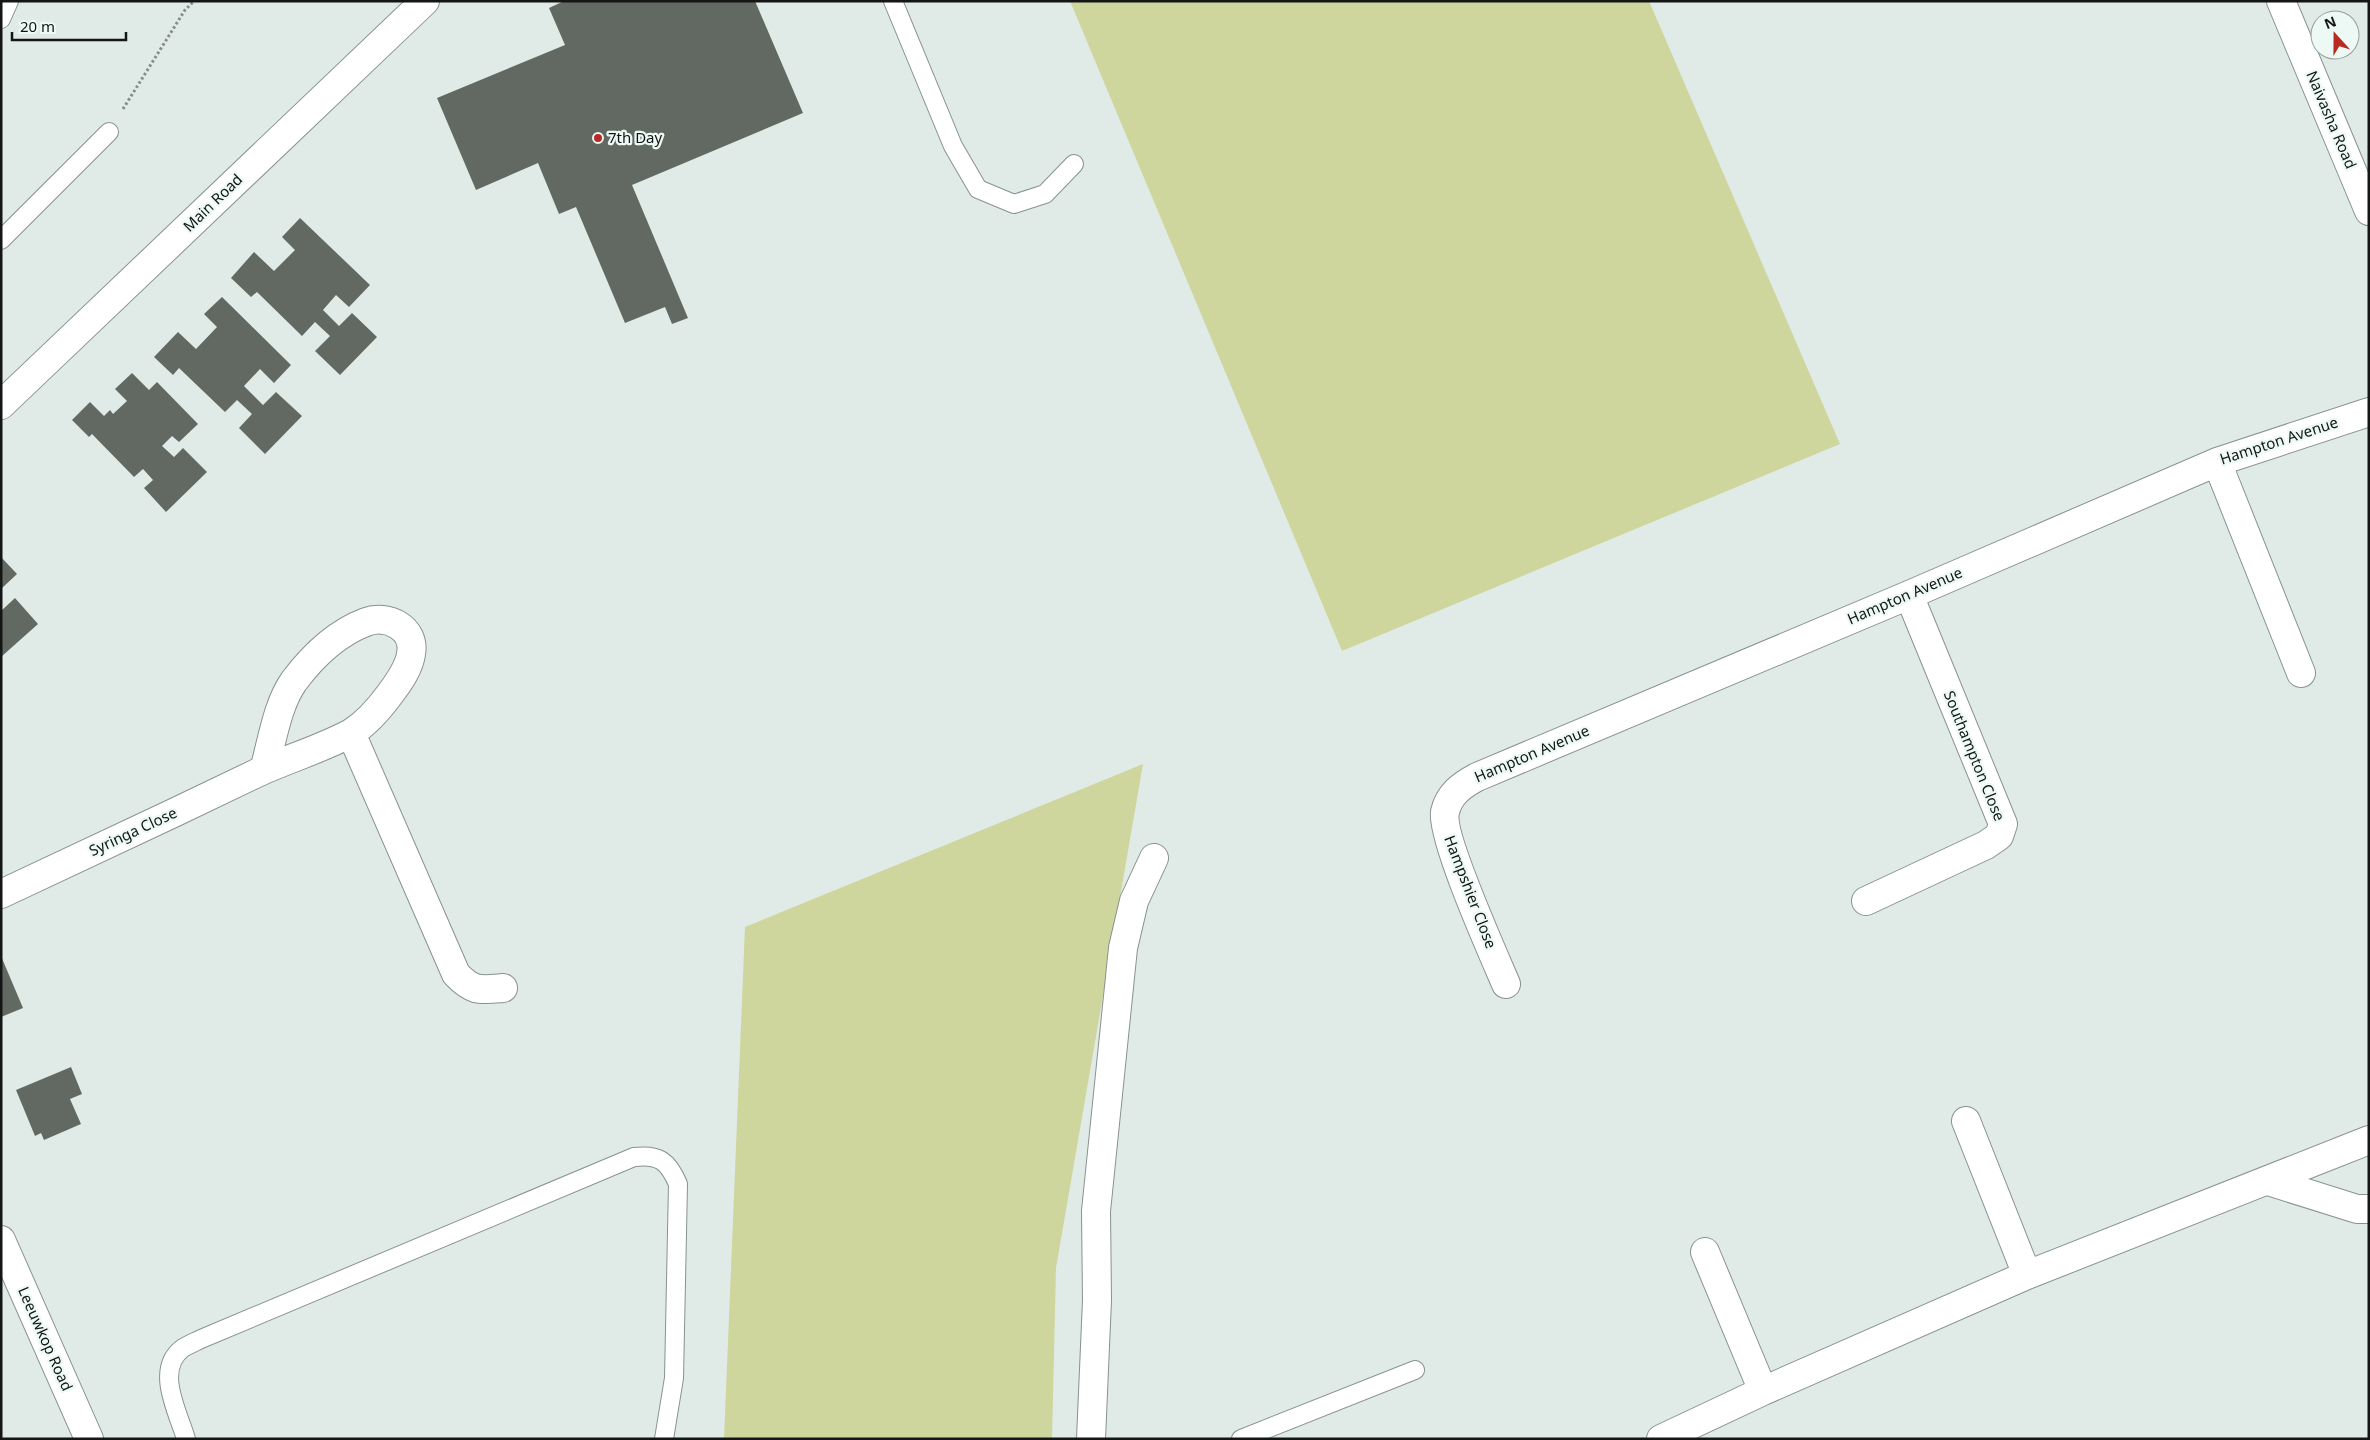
<svg xmlns="http://www.w3.org/2000/svg" width="2370" height="1440" font-family="'Noto Sans',sans-serif">
  <style>
    .green { fill: #ced69d }
    .building { fill: #626962 }
    .lines { fill: none; stroke-linecap: round; stroke-linejoin: round }
    .lane-casing { stroke: #88928f; stroke-width: 20 }
    .street-casing { stroke: #88928f; stroke-width: 30 }
    .secondary-casing { stroke: #88928f; stroke-width: 30 }
    .path { stroke: #858c8a; stroke-width: 3; stroke-dasharray: 2.5 2.5; stroke-linecap: butt }
    .lane { stroke: #fff; stroke-width: 18 }
    .street { stroke: #fff; stroke-width: 28 }
    .secondary { stroke: #fff; stroke-width: 28 }
    .poi-dot { fill: #b92a24; stroke: #edf9f4; stroke-width: 2 }
    .labels { text-anchor: middle; stroke-width: 4.5; stroke-linejoin: round; paint-order: stroke }
    .street-label { font-size: 15px; fill: #131615; stroke: #edf9f4 }
    .poi-label { font-size: 15px; fill: #131615; stroke: #edf9f4; text-anchor: start }
  </style>
  <rect width="100%" height="100%" fill="#e0ebe7"/>
  <!-- green -->
  <path class="green" d="M1070 1H1649L1840 444 1342 651Z
    M1143 764 1056 1268 1052 1439H724L745 927Z"/>
  <!-- building -->
  <path class="building" d="M564 1H755L803 113 632 185 688 318 672 324 665 307 625 323 576 207 559 214 538 163 476 190 437 98 565 45 549 8Z
    M300 218 370 285 349 307 336 295 323 310 339 326 352 313 377 337 340 375 315 351 330 336 315 322 302 336 257 292 251 297 231 278 254 252 274 271 295 250 282 237Z
    M222 297 291 365 274 383 260 369 244 386 263 405 276 392 302 416 265 454 239 428 252 414 237 400 225 412 179 368 173 375 154 357 178 332 196 349 217 327 204 314Z
    M132 373 149 390 157 382 198 424 179 442 172 436 162 446 174 457 183 448 207 472 166 512 144 488 153 480 143 469 134 477 92 434 89 437 72 420 90 402 104 416 110 410 113 414 127 401 115 389Z
    M1 557 17 574 1 589Z
    M15 598 38 624 1 657V611Z
    M1 956 23 1008 1 1017Z
    M71 1067 82 1094 70 1099 81 1124 44 1140 41 1133 35 1136 16 1090Z"/>
  <g class="lines">
    <defs>
      <path id="lane" d="M893 1 953 146 978 189 1014 204 1045 194 1074 164
        M1 19 9 1
        M1 240 109 132
        M186 1439C178 1412 154 1369 183 1348 188 1345 195 1342 201 1339L634 1157C659 1154 668 1161 678 1184L674 1378 664 1439
        M1241 1439 1415 1370"/>
      <path id="street" d="M2281 1 2369 211
        M2217 462 2301 673
        M351 733 456 974C473 992 480 990 503 988
        M1 894C87 854 172 814 257 773 287 759 321 749 351 733 367 723 379 709 390 694 399 682 409 668 411 654 416 628 387 614 366 622 337 633 312 657 294 681 277 705 272 742 264 770
        M1866 901 1986 845 1999 836 2003 824 1909 595
        M1506 984C1494 956 1440 835 1445 812 1449 794 1462 785 1477 777L1909 595 2217 462 2369 412
        M1966 1121 2027 1275
        M2268 1181 2357 1209H2369
        M1705 1252 1763 1391
        M1091 1439 1097 1300 1096 1211 1123 948 1134 901 1154 858
        M1661 1439 1763 1391 2027 1275 2369 1140"/>
      <path id="secondary" d="M1 405 425 1
        M1 1240 89 1439"/>
    </defs>
    <!-- lane casing -->
    <use href="#lane" class="lane-casing"/>
    <!-- street casing -->
    <use href="#street" class="street-casing"/>
    <!-- secondary casing -->
    <use href="#secondary" class="secondary-casing"/>
    <!-- path -->
    <path class="path" d="M123 109 185 10 194 1"/>
    <!-- lane -->
    <use href="#lane" class="lane"/>
    <!-- street -->
    <use href="#street" class="street"/>
    <!-- secondary -->
    <use href="#secondary" class="secondary"/>
  </g>
  <!-- markers -->
  <circle class="poi-dot" cx="598" cy="138" r="5"/>
  <g class="labels">
    <!-- street labels -->
    <g class="street-label">
      <text transform="translate(2331 120) rotate(67)" y="5">Naivasha Road</text>
      <text transform="translate(213 203) rotate(-44)" y="5">Main Road</text>
      <text transform="translate(2279 441) rotate(-18)" y="5">Hampton Avenue</text>
      <text transform="translate(1905 596) rotate(-23)" y="5">Hampton Avenue</text>
      <text transform="translate(1532 754) rotate(-23)" y="5">Hampton Avenue</text>
      <text transform="translate(1974 756) rotate(68)" y="5">Southampton Close</text>
      <text transform="translate(133 832) rotate(-25)" y="5">Syringa Close</text>
      <text transform="translate(1470 892) rotate(69)" y="5">Hampshier Close</text>
      <text transform="translate(45 1339) rotate(66)" y="5">Leeuwkop Road</text>
    </g>
    <!-- poi labels -->
    <g class="poi-label">
      <text x="608" y="143">7th Day</text>
    </g>
  </g>
  <!-- border -->
  <rect width="2370" height="1440" fill="none" stroke="#131615" stroke-width="5"/>
  <!-- north arrow -->
  <g transform="translate(2335 35) rotate(339)"><circle r="24" fill="#edf9f4" stroke="#969e9b"/>
  <path d="M0-4L9 19L0 12L-9 19Z" fill="#b92a24"/>
  <text y="-8" font-size="14" font-weight="bold" text-anchor="middle" fill="#131615">N</text>
  </g>
  <!-- scale -->
  <path d="M12 32v8h114v-8" fill="none" stroke="#131615" stroke-width="2.5"/>
  <text x="20" y="32" font-size="15" fill="#131615" stroke="#edf9f4" stroke-width="4" paint-order="stroke">20 m</text>
</svg>
